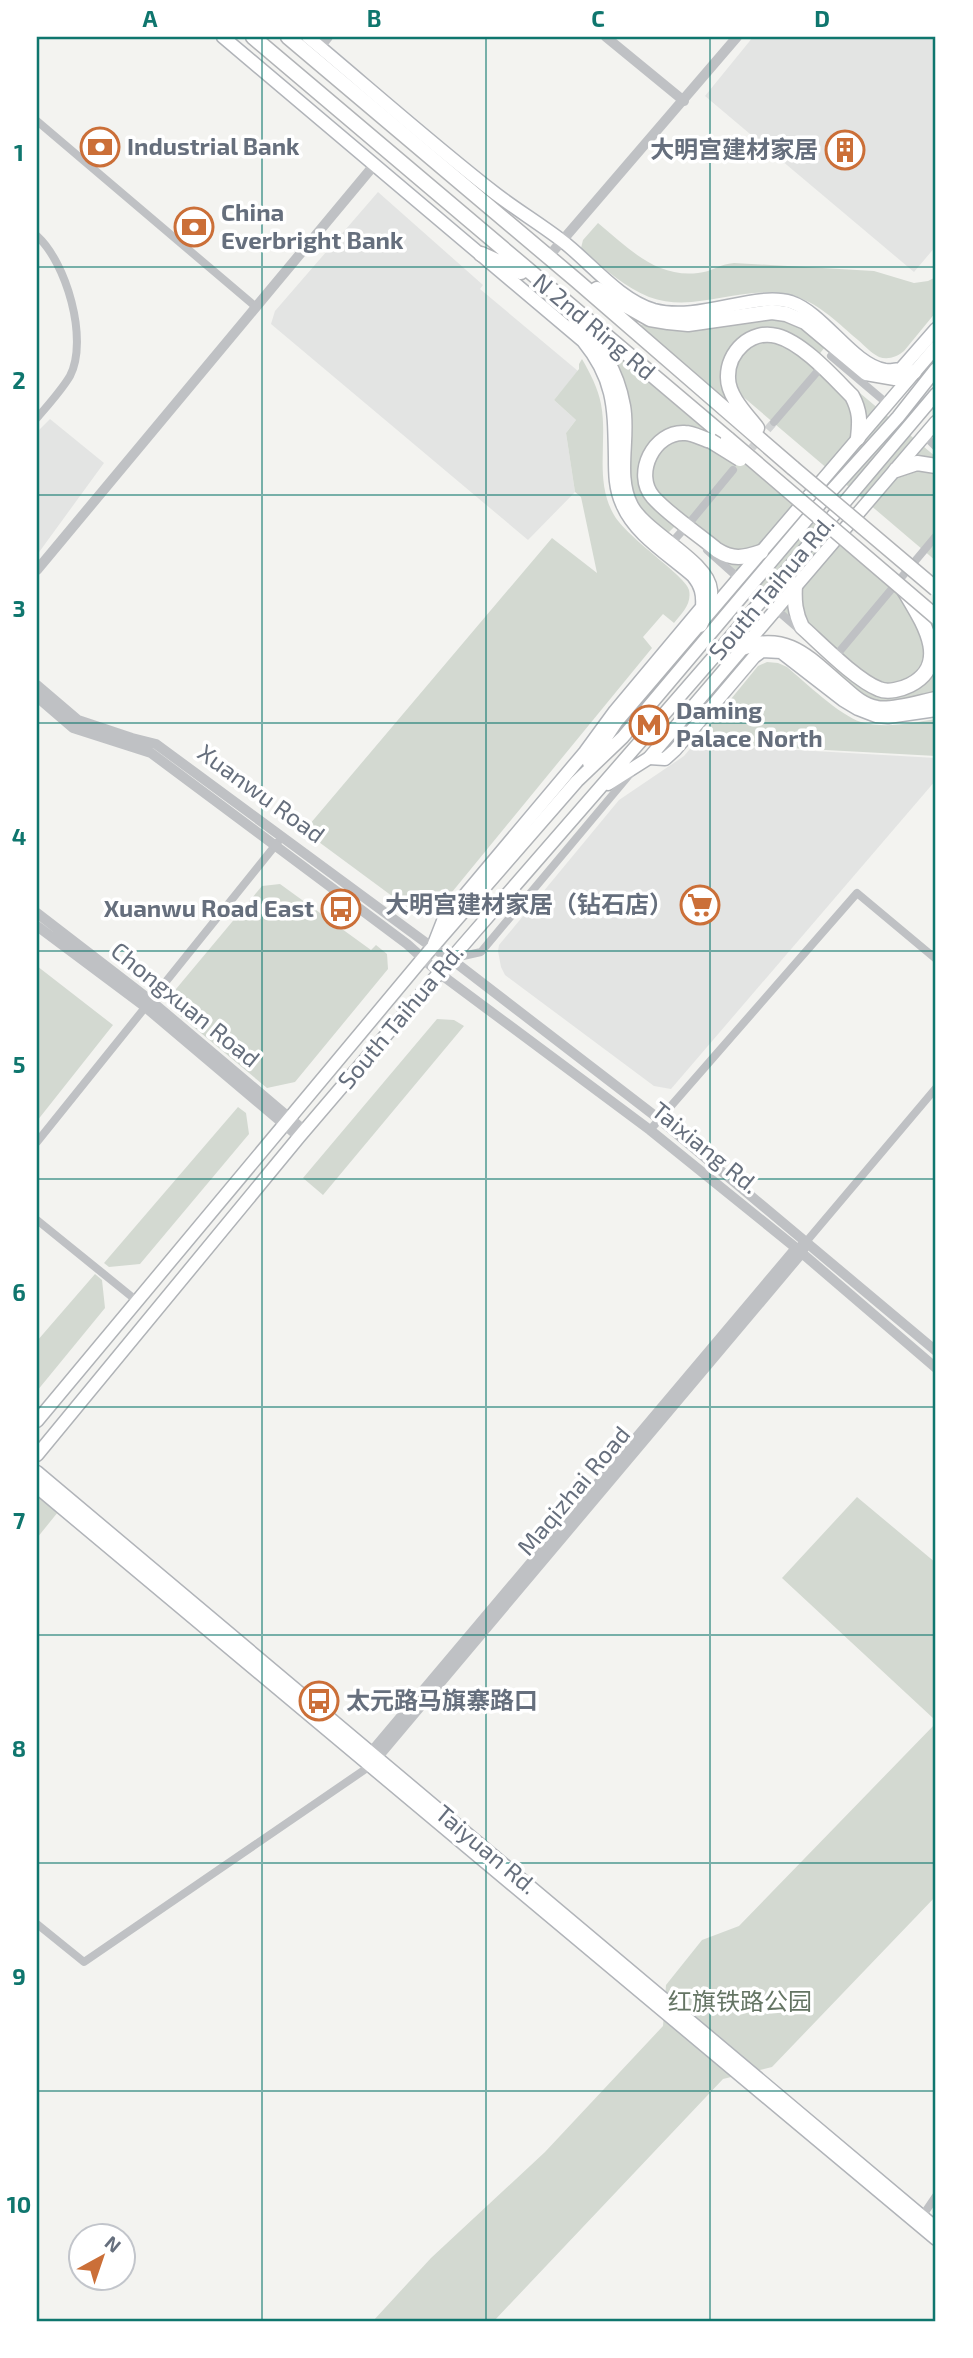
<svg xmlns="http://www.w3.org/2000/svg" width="973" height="2358" font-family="'Exo 2','Noto Sans SC',sans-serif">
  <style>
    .built { fill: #e3e4e3 }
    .green { fill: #d3d9d1 }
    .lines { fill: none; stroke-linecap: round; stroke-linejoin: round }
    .minor-tunnel { stroke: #d0d2d3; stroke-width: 8; stroke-dasharray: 8 4; stroke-linecap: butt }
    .secondary-casing { stroke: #b1b4b9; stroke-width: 15 }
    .primary-casing { stroke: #b0b3b7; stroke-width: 15 }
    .trunk-casing { stroke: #b2b4b7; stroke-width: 17 }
    .minor { stroke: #bfc1c4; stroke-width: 8 }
    .tertiary { stroke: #bfc1c4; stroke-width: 10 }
    .secondary { stroke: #fff; stroke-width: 12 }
    .primary { stroke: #fff; stroke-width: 12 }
    .trunk { stroke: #fff; stroke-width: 14 }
    .trunk-bridge-casing { stroke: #b2b4b7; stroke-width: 17; stroke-linecap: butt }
    .trunk-bridge { stroke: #fff; stroke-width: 14 }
    .grid { fill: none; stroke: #0f766e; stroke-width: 2; stroke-opacity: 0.55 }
    .labels { text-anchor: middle; stroke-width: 7; stroke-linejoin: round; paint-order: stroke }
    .poi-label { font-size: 24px; font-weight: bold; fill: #666f7d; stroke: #fff; text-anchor: start }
    .street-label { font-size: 24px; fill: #666f7d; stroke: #fff }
    .park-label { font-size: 24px; fill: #657564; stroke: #fff }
    .neatline { fill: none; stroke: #0f766e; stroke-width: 2.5 }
    .grid-label { font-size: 23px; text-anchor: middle; font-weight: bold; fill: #0f766e }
  </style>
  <rect width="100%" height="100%" fill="#f3f3f0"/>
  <!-- built -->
  <path class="built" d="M753 37H936V246L914 272 705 96Z
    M378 192 483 285 480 289 578 371 554 400 576 420 566 433 575 492 528 540 271 324 275 311Z
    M50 419 104 463 37 555V432Z
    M694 744 936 758V780L671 1089 654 1086 505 975 501 967 498 951 499 945 619 800 684 756Z"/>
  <!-- green -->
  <path class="green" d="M598 223C628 248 656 278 698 273 711 272 720 264 734 263L874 271 914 283 928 281 936 277V312L904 351C897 357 888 360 879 357 871 353 865 346 858 340 839 324 821 305 797 297 746 281 698 315 649 297 624 287 604 268 583 251L581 248 583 240Z
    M770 319C794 321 808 333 825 347L817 357 936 457V561L741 395 727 402 637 324 678 331Z
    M614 353 936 626V696L887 702 876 701 867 698 832 674 840 664 676 525 667 534 641 510 631 489 628 401 621 373 612 355Z
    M582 359C590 373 598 388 601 404 608 440 594 481 614 515 627 538 687 577 689 590 692 604 682 613 674 623L663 614 643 637 652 648 439 908 415 913 304 831 552 538 597 573 581 497 575 492 566 433 576 420 554 400 579 369V364Z
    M767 662 778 663 787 667C805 682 839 715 861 722 886 729 911 723 936 719V756L695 743 758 666Z
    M280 884 371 950 376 945 387 954 388 969 295 1082 267 1088 178 1014 176 989 262 886Z
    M37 966 113 1025 37 1121Z
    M437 1019 454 1020 464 1026 323 1195 303 1178Z
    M238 1107 246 1113 249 1134 140 1264 109 1267 104 1263Z
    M95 1274 102 1280 105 1308 37 1391V1341Z
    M38 1495 58 1512 37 1538V1497Z
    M857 1497 936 1563V1717L934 1719 782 1578Z
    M936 1723V1896L772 2067 723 2079 494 2321H373L431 2258 545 2152 663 2026 666 1985 702 1940 739 1926Z"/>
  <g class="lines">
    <!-- minor-tunnel -->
    <path class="minor-tunnel" d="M744 457 774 422"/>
    <defs>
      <path id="secondary" d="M223 37 583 341C615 380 614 409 615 457 615 473 615 489 622 504 634 534 669 555 693 576 701 586 703 594 702 607L615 711 585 752 443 921 434 944
        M308 37C370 89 432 144 496 194 517 210 540 224 561 240 589 261 619 300 654 310 700 322 754 291 791 302 824 313 853 365 885 370 890 371 896 369 901 369L936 329
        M649 758 665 759 675 750 754 657 762 651 781 652 843 700 858 709 876 716 888 717 936 710
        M37 1472 936 2228
        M37 1487 936 2239"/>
      <path id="primary" d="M589 763 617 721 936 347
        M608 784 649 758 936 422
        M37 1421 424 957 577 781 623 737 824 499 898 417 936 369
        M37 1455 299 1137 451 959 712 659 936 394"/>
      <path id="trunk" d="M253 37 728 439
        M288 37 576 280 793 468
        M481 254 521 272
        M597 289 650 319 668 322 688 324 772 312 786 314 805 322 866 373 895 378 914 372
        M575 318C599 347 616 367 623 406 629 438 615 476 631 506 645 533 708 562 710 590 711 602 705 614 700 625
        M757 428C746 414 728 396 728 378 727 352 751 329 777 336 803 343 833 377 852 396 860 411 860 421 858 438
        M711 441C703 439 693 433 685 433 654 431 633 474 653 497 669 515 698 534 717 550 733 560 743 558 761 552
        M896 470 917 463 936 466
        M795 585C794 601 795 613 802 627 821 644 856 680 879 689 888 693 902 689 910 685 953 663 920 618 904 590
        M742 648C790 631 811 661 845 689 854 697 864 706 877 708 892 711 920 702 936 699"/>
    </defs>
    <!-- secondary casing -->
    <use href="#secondary" class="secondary-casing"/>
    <!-- primary casing -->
    <use href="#primary" class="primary-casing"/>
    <!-- trunk casing -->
    <use href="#trunk" class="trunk-casing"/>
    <!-- minor -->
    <path class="minor" d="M37 121 256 307
      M37 236C66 262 89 339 70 376 61 391 48 405 37 418
      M831 356 883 400
      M774 422 817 372
      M929 440 936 447
      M691 521 733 470
      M674 540 683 530
      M707 550 735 575
      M779 612 801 631
      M839 652 936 536
      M454 958 481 952 630 774
      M650 1130 857 893 936 959
      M37 1142 278 842
      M37 1220 137 1301
      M801 1245 806 1242 936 1088
      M37 1924 84 1962 370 1766
      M921 2218 936 2196"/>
    <!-- tertiary -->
    <path class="tertiary" d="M606 37 684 101
      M320 47 328 37
      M549 256 737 37
      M37 570 375 164
      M37 685 78 720 132 738 156 744 433 948 451 959 659 1119 936 1351
      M37 697 73 728 151 753 407 944 439 973 650 1130 796 1248 936 1368
      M37 913 150 1000 305 1131
      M37 926 144 1006 299 1137
      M367 1757 796 1248
      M372 1764 801 1254 804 1248"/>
    <!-- secondary -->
    <use href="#secondary" class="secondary"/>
    <!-- primary -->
    <use href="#primary" class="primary"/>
    <!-- trunk -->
    <use href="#trunk" class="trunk"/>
    <defs>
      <path id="trunk-bridge" d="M728 439 936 617
        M711 441 740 459
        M793 468 936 589"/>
    </defs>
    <!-- trunk-bridge casing -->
    <use href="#trunk-bridge" class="trunk-bridge-casing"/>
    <!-- trunk-bridge -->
    <use href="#trunk-bridge" class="trunk-bridge"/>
  </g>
  <!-- grid -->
  <path class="grid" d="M262 37V2321M486 37V2321M710 37V2321M37 267H936M37 495H936M37 723H936M37 951H936M37 1179H936M37 1407H936M37 1635H936M37 1863H936M37 2091H936"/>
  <!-- icons -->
  <defs>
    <symbol id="bank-ring" viewBox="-11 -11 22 22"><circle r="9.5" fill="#fff" stroke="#cb6f38" stroke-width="1.5"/><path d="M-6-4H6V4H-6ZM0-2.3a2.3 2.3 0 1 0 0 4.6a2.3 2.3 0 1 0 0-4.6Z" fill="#cb6f38"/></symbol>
    <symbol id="building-ring" viewBox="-11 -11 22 22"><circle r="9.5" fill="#fff" stroke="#cb6f38" stroke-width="1.5"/><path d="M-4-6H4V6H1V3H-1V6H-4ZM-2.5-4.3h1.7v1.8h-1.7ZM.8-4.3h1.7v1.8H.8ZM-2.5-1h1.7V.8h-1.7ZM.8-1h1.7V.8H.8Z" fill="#cb6f38"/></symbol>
    <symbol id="metro-ring" viewBox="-11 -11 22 22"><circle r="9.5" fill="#fff" stroke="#cb6f38" stroke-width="1.5"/><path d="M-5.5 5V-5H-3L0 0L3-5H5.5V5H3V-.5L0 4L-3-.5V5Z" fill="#cb6f38"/></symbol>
    <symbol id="supermarket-ring" viewBox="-11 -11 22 22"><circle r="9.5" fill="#fff" stroke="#cb6f38" stroke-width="1.5"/><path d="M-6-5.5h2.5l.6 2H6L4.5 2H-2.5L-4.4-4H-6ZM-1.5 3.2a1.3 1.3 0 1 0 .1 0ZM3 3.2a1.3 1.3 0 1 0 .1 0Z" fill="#cb6f38"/></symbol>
    <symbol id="bus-ring" viewBox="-11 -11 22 22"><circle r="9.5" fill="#fff" stroke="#cb6f38" stroke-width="1.5"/><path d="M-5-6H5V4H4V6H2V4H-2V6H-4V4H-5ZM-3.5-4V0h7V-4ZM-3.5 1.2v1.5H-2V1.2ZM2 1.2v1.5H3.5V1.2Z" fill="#cb6f38"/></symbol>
  </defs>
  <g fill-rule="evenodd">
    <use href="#bank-ring" x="78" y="125" width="44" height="44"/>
    <use href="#building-ring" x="823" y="128" width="44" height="44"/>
    <use href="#bank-ring" x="172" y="205" width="44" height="44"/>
    <use href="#metro-ring" x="627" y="703" width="44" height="44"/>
    <use href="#supermarket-ring" x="678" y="883" width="44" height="44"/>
    <use href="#bus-ring" x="319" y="887" width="44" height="44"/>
    <use href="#bus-ring" x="297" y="1679" width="44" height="44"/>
  </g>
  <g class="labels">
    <!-- poi labels -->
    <g class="poi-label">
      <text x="127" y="155">Industrial Bank</text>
      <text x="818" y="158" text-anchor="end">大明宫建材家居</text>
      <text x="221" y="221">China<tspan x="221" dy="28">Everbright Bank</tspan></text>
      <text x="676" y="719">Daming<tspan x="676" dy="28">Palace North</tspan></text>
      <text x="673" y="913" text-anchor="end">大明宫建材家居（钻石店）</text>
      <text x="314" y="917" text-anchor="end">Xuanwu Road East</text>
      <text x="346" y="1709">太元路马旗寨路口</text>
    </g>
    <!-- street labels -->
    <g class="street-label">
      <text transform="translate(594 327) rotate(40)" y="8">N 2nd Ring Rd</text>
      <text transform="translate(772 588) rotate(-50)" y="8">South Taihua Rd.</text>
      <text transform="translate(261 794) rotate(36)" y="8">Xuanwu Road</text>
      <text transform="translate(185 1005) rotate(39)" y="8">Chongxuan Road</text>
      <text transform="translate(401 1017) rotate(-50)" y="8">South Taihua Rd.</text>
      <text transform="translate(705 1148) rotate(39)" y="8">Taixiang Rd.</text>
      <text transform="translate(574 1491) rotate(-50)" y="8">Maqizhai Road</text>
      <text transform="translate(486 1850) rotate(40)" y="8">Taiyuan Rd.</text>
    </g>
    <!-- park labels -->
    <g class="park-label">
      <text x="740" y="2010">红旗铁路公园</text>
    </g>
  </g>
  <!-- border -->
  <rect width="973" height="2358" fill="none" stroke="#ffffff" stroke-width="77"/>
  <!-- north arrow -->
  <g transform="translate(102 2257) rotate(40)"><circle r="33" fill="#ffffff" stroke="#c2c5cb" stroke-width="2"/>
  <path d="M0-5L12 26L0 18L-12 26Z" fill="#cb6f38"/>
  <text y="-10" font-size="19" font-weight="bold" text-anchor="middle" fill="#666f7d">N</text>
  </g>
  <rect x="38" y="38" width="896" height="2282" class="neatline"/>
  <g class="grid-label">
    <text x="150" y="27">A</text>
    <text x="374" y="27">B</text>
    <text x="598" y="27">C</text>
    <text x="822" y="27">D</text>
    <text x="19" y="161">1</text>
    <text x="19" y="389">2</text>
    <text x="19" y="617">3</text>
    <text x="19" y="845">4</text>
    <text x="19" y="1073">5</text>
    <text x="19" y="1301">6</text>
    <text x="19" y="1529">7</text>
    <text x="19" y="1757">8</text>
    <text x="19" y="1985">9</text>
    <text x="19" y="2213">10</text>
  </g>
</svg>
